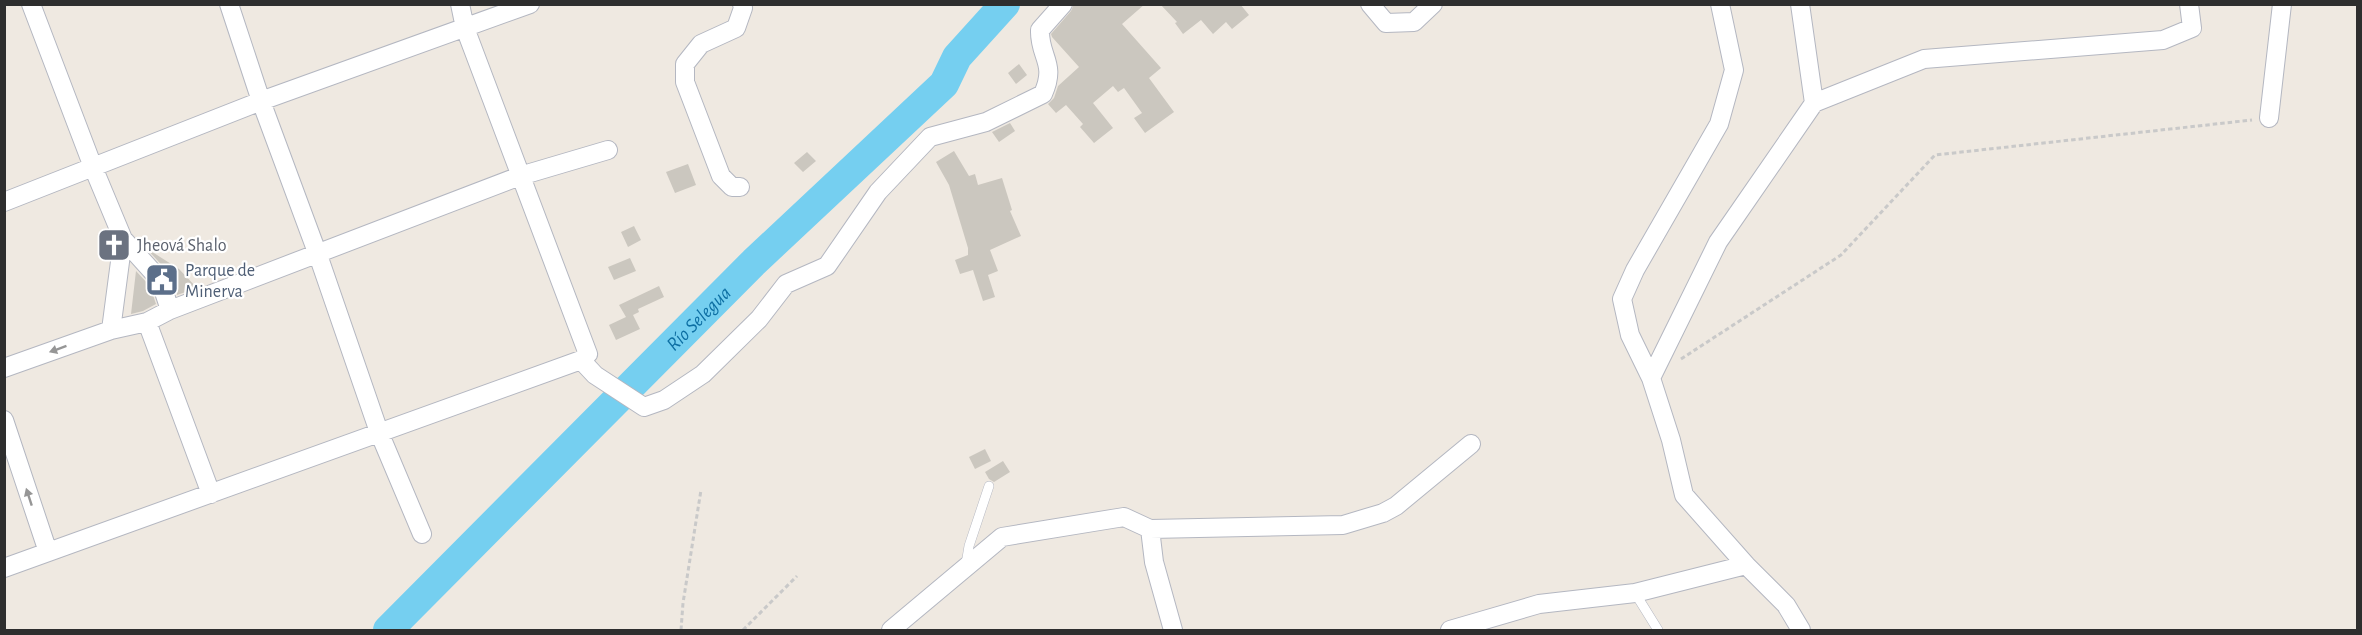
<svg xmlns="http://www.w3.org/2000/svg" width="2362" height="635" font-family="'Alegreya Sans',sans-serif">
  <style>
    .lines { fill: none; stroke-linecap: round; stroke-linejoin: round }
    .river { stroke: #75cff0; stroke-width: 30 }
    .building { fill: #cbc7bf }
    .lane-casing { stroke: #b4b7c1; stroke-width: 10 }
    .street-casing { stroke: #b4b7c1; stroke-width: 20 }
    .path { stroke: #c9c9c9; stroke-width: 3; stroke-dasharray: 4.5 3; stroke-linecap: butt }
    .lane { stroke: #fff; stroke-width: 9 }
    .street { stroke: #fff; stroke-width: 18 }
    .oneway { fill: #969696 }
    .labels { text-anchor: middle; stroke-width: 4.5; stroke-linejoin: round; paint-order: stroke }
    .worship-label { font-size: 18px; fill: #5b616d; stroke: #fff; text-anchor: start }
    .service-label { font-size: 18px; fill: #4e5e75; stroke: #fff; text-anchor: start }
    .water-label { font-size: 20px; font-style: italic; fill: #0d6fa3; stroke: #fff }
  </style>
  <rect width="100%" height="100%" fill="#efe9e1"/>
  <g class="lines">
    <!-- river -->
    <path class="river" id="s1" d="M388 630 754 262 944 84 957 57 1005 4"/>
  </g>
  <!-- building -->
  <path class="building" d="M1074 4H1145L1122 24 1161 68 1149 78 1174 112 1145 133 1134 118 1142 113 1124 88 1118 92 1113 86 1093 103 1113 128 1094 143 1080 127 1083 124 1066 105 1056 113 1048 104 1054 98 1058 86 1079 67 1052 37 1051 34 1071 11Z
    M1160 4H1240L1249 15 1232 29 1226 22 1213 34 1201 20 1183 34 1175 23 1177 22Z
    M1019 64 1027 75 1016 84 1008 73Z
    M1010 123 1015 131 999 142 992 132Z
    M954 151 969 176 975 174 978 185 1002 178 1012 210 1010 211 1021 236 990 250 998 271 988 275 995 297 983 301 973 270 960 274 955 260 968 255V248L949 185 936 162Z
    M807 152 816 161 803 172 794 163Z
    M688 164 696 185 675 193 666 172Z
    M634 226 641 240 628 247 621 232Z
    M146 248 179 269 197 288 177 295 169 273Z
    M630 258 636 271 614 280 608 267Z
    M136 271 150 286 156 304 143 311 131 314Z
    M659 286 664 297 638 309 639 312 633 315 640 329 616 340 609 325 626 317 619 305Z
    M985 449 991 461 975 469 969 457Z
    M1003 461 1010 472 994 482 989 479 985 472Z"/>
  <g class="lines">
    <defs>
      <path id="lane" d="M966 564 969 546 989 486
        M1635 593 1658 630"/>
      <path id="street" d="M31 4 93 167 123 239 160 280 170 310 147 322 111 330 123 239
        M229 4 261 101 318 255 379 432 422 534
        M1370 4 1386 23 1414 22 1433 4
        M1720 4 1734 70 1719 124 1635 270 1622 299 1630 335 1651 378 1671 440 1684 495 1746 565
        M1800 4 1814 103
        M2269 118 2282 4
        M740 187H732L721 176 685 82V64L701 44 736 28 743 8 742 4
        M4 202 261 101 530 4
        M170 310 520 176 608 150
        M147 322 211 494
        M581 360 595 375 644 407 664 400 703 374 759 319 786 284 827 266 878 192 930 137 986 122 1043 94C1057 63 1039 57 1040 30L1063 4
        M4 368 111 330
        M1651 378 1718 242 1814 103 1924 59 2163 40 2192 28 2189 4
        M4 420 48 552
        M1150 529 1154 562 1173 630
        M4 568 581 360 588 354 465 28 460 4
        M891 630 1002 537 1124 517 1150 529 1343 525 1383 513 1396 506 1471 444
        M1450 630 1539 604 1635 593 1746 565 1786 605 1801 630"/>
    </defs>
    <!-- lane casing -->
    <use href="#lane" class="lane-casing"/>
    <!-- street casing -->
    <use href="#street" class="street-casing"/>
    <!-- path -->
    <path class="path" d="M1681 359 1841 255 1935 155 2252 120
      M681 630 683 603 701 490
      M743 630 797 576"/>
    <!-- lane -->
    <use href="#lane" class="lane"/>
    <!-- street -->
    <use href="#street" class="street"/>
  </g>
  <!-- one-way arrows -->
  <defs><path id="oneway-solid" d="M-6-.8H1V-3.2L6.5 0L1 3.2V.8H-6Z" transform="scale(1.5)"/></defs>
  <g class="oneway">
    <use href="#oneway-solid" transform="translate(58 349) rotate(160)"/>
    <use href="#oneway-solid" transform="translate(29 497) rotate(-108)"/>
  </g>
  <!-- icons -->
  <defs>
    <symbol id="church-square" viewBox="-11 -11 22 22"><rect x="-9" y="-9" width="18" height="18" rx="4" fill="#6b7280" stroke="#fff"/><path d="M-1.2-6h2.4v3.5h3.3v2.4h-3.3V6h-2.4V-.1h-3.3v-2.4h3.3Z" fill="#fff"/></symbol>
    <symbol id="civic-square" viewBox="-11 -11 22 22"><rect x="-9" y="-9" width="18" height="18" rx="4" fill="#5c6f8a" stroke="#fff"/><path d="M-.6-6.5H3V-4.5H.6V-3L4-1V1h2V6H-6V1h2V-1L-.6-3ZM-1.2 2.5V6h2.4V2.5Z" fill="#fff"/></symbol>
  </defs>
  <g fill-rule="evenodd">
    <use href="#church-square" x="95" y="226" width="38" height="38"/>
    <use href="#civic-square" x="143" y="261" width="38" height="38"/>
  </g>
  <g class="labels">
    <!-- worship labels -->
    <g class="worship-label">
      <text x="137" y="251">Jheová Shalo</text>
    </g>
    <!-- service labels -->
    <g class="service-label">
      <text x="185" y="276">Parque de<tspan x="185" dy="21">Minerva</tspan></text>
    </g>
    <!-- water labels -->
    <g class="water-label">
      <text dy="7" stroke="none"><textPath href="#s1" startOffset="440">Río Selegua</textPath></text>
    </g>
  </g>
  <!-- border -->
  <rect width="2362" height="635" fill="none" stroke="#2e2e2e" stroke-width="12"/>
</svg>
